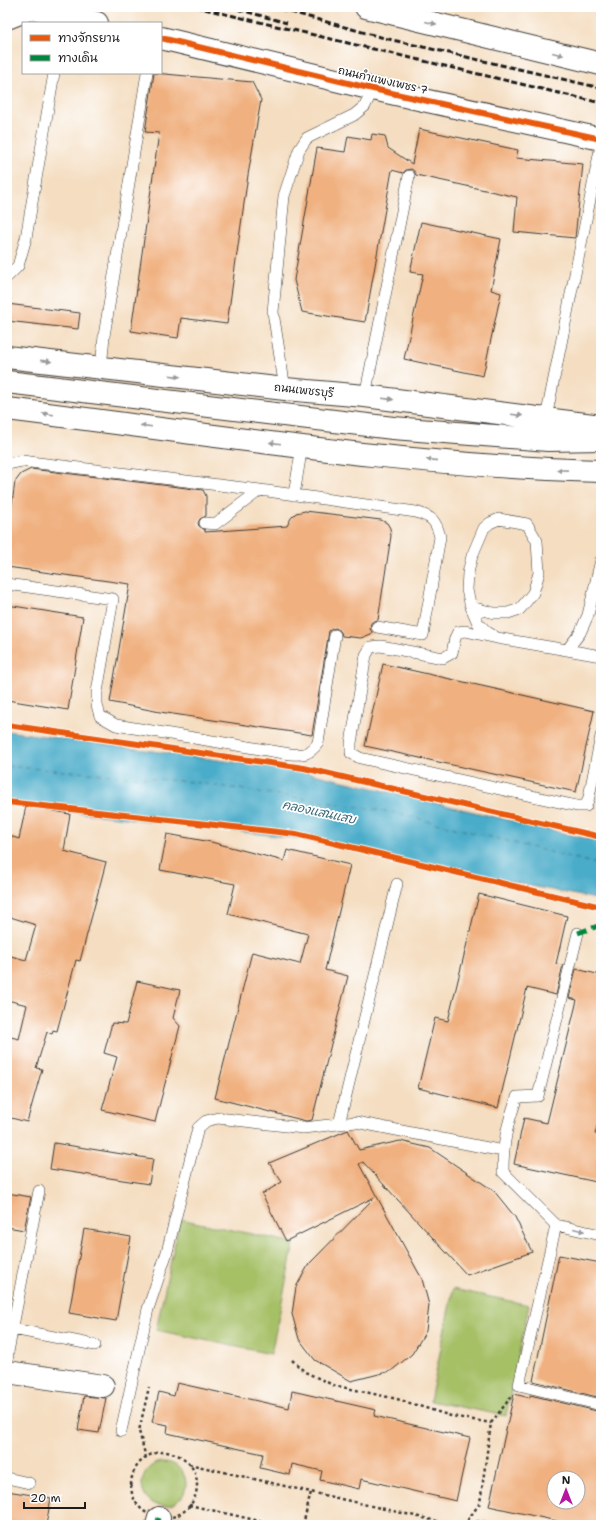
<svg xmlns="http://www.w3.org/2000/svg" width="608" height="1532" font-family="'Shantell Sans','Playpen Sans Thai',sans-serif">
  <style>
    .green { fill: #a6c066; stroke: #616e41 }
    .water { fill: #4aacc9; stroke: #336472 }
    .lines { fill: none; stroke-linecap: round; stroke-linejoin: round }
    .ferry { stroke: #336472; stroke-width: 1; stroke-dasharray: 5 4; stroke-linecap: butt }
    .building { fill: #f0b07f; fill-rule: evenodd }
    .lane-casing { stroke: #3c3935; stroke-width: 12 }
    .street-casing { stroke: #3c3935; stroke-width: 24 }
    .secondary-casing { stroke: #3c3935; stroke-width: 24 }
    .primary-casing { stroke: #3c3935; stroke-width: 24 }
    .path { stroke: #3c3935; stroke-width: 2.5; stroke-dasharray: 3 3; stroke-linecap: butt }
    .lane { stroke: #fff; stroke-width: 11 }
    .street { stroke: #fff; stroke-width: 22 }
    .secondary { stroke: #fff; stroke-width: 22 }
    .primary { stroke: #fff; stroke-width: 22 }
    .rail { stroke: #1c1c1c; stroke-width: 3; stroke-dasharray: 6 3; stroke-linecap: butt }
    .primary-bridge-casing { stroke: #3c3935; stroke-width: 24; stroke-linecap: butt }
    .primary-bridge { stroke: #fff; stroke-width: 22 }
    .quiet { stroke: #00873e; stroke-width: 5; stroke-dasharray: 10 5; stroke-linecap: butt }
    .cycleway-casing { stroke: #fff; stroke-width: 8 }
    .cycleway { stroke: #e8590c; stroke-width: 6 }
    .oneway { fill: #999 }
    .labels { text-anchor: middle; stroke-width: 3.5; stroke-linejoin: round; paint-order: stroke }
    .street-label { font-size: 11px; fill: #1c1c1c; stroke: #fff }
    .water-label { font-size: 12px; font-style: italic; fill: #336472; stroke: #fff }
  </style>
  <rect width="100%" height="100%" fill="#fff"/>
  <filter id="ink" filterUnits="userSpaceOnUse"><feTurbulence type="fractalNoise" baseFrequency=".025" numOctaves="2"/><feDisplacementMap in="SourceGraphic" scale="8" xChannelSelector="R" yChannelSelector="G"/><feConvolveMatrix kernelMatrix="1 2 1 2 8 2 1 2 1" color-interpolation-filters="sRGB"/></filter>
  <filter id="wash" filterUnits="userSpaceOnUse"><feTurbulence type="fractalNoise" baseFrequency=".012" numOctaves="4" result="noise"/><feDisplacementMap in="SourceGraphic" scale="16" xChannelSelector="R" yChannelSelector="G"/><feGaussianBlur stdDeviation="0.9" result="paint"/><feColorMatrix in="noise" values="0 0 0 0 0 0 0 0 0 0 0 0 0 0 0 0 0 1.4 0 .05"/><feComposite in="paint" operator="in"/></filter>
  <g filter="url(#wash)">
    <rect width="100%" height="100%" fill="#f4ddc0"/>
    <!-- green -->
    <path class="green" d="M180 1219 294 1243 271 1354 156 1330Z
      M453 1289 529 1305 506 1416 430 1401Z
      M142 1484a22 22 0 1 1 44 0a22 22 0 1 1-44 0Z
      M178 1516 219 1525H176Z"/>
    <!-- water -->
    <path class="water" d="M7 731 305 772 601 842V900L294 838 7 804Z"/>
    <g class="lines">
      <!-- ferry -->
      <path class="ferry" d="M7 766 192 782 392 812 601 865"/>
    </g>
    <g id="blocks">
      <!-- building -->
      <path class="building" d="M154 73 252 82 261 100 248 175 227 324 181 318 178 338 131 331 159 133 145 132Z
        M419 129 518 150 516 158 583 164 575 238 514 232 517 197 416 175 414 171 411 169 406 170 403 173 392 170 365 322 302 312 294 280 317 148 345 152 348 136 371 140 372 134 385 136 388 148 412 164Z
        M421 222 501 239 491 290 501 293 483 376 404 359 423 274 410 272Z
        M7 304 80 313 78 329 7 321Z
        M31 469 203 490 206 496V516L200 519 198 523 199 526 205 530V532L287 526 291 518 296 513 305 511 381 520 387 523 390 528 391 536 378 620 374 621 371 623 370 629 372 632 371 634 361 638 342 636 341 632 336 628 332 629 329 631 312 735 160 712 110 702 130 584 7 567V539L15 482 21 474Z
        M7 605 83 617 68 710 7 700Z
        M383 664 594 711 576 792 365 746Z
        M26 806 70 814 64 851 106 862 80 961 76 960 57 1031 53 1030 52 1034 47 1032 36 1068 42 1069 27 1122 7 1117V1036L19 1039 27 1005 7 1000V955L26 960 36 925 7 916V835L19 839Z
        M167 834 211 842 284 861 287 850 350 865 325 970 348 976 312 1120 306 1121 215 1098 252 952 300 964 308 934 228 914 235 884 160 870Z
        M479 894 567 916 556 964 563 965 556 995 527 988 498 1108 418 1088 435 1018 448 1021Z
        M576 969 601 975V1111L595 1134 601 1135V1183L514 1164 524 1118 547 1123 577 1000 569 998Z
        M137 981 180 990 173 1018 180 1026 155 1122 102 1110 117 1057 104 1053 112 1023 126 1024Z
        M348 1130 359 1150 400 1141 430 1148 494 1191 515 1217 532 1252 467 1275 363 1162 359 1164 422 1279 429 1305 426 1331 412 1354 391 1371 351 1381 315 1360 299 1339 292 1314 296 1287 309 1264 375 1197 286 1241 262 1194 282 1182 269 1163Z
        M54 1143 153 1159 149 1184 50 1169Z
        M7 1193 31 1197 24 1230 7 1227Z
        M84 1229 131 1237 116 1321 69 1313Z
        M559 1255 601 1263V1398L533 1381Z
        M177 1383 289 1408 292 1391 376 1410 374 1416 470 1438 456 1501 361 1479 359 1489 320 1480 322 1471 292 1464 290 1475 260 1468 263 1454 167 1433 168 1425 152 1422 159 1392 174 1396Z
        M514 1394 530 1398V1395L601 1412V1525H575L489 1506ZM554 1478H578V1502H554Z
        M84 1396 106 1398 99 1433 78 1430Z
        M7 1491 51 1498 46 1525H7Z"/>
    </g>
  </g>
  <g filter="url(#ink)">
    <use href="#blocks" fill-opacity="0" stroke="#3c3935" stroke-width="1"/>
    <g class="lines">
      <defs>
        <path id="lane" d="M7 277 18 266 26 238 54 73
          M101 368 104 336 147 73
          M285 389 273 312 284 196 299 150 307 138 354 115 365 106 373 89
          M365 396 409 176
          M546 418 601 145
          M7 464 22 461 71 467 260 490 416 512C432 517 436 520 440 537L423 635 377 627
          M294 495 302 446
          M205 523 215 524 260 490
          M7 584 113 599 97 692V705L100 716 116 725 290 754C304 755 309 755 318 743L335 635
          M471 607 494 613H508L520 609 533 593 539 573 537 541 527 524 499 519 490 523 484 528 472 556 468 573 467 590 471 607 478 623 487 632 497 638 567 650 580 633 588 615 601 560
          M497 638 465 631 458 632 455 638 452 653 443 658 381 646 371 647 366 655 351 743V753L360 758 577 806H586L589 797 601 736
          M567 650 601 656
          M578 933 538 1096 517 1097C507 1125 503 1141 503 1172L556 1225 519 1385 601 1405
          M339 1124 397 884
          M556 1225 601 1235
          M13 1329 95 1345
          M7 1364 8 1352 39 1191
          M121 1431 148 1309 167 1252 198 1128 206 1121 218 1118 303 1128 356 1122 503 1151
          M7 1478 29 1483"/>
        <path id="street" d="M7 1372 103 1386
          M157 1525 159 1518"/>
        <path id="secondary" d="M28 7 97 23
          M366 7 601 64
          M161 38 373 89 601 139"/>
        <path id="primary" d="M7 18 32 8
          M7 357 285 389 365 396 601 426
          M7 409C204 433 402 466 601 471
          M393 428 548 440 601 439"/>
      </defs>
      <!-- lane casing -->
      <use href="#lane" class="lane-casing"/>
      <!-- street casing -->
      <use href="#street" class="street-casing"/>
      <!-- secondary casing -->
      <use href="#secondary" class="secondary-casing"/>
      <!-- primary casing -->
      <use href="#primary" class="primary-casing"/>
      <!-- path -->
      <path class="path" d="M7 725 107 740
        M310 769 601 837
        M292 1360 305 1372 333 1385 397 1399 451 1416 491 1423
        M131 1485a33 33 0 1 1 66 0a33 33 0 1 1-66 0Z
        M146 1458 139 1431 149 1387
        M189 1464 454 1525
        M189 1505 277 1525
        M303 1525 311 1492
        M464 1525 480 1503 491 1423 511 1397
        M465 1525C476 1520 485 1521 497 1525"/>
      <!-- lane -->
      <use href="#lane" class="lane"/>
      <!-- street -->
      <use href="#street" class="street"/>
      <!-- secondary -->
      <use href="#secondary" class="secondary"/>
      <!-- primary -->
      <use href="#primary" class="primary"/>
      <!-- rail -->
      <path class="rail" d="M196 7 601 103
        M230 7 287 23
        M273 7 384 38 601 88"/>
      <defs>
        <path id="primary-bridge" d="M7 382 393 428"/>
      </defs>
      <!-- primary-bridge casing -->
      <use href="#primary-bridge" class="primary-bridge-casing"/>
      <!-- primary-bridge -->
      <use href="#primary-bridge" class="primary-bridge"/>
      <!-- quiet -->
      <path class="quiet" d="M578 933 601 925
        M157 1525 159 1518"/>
      <defs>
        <path id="cycleway" d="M161 38 373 89 601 139
          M7 725 304 768 601 837
          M7 802 296 834 601 907"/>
      </defs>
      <!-- cycleway casing -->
      <use href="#cycleway" class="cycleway-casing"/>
      <!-- cycleway -->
      <use href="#cycleway" class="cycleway"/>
    </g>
    <!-- one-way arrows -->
    <defs><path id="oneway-solid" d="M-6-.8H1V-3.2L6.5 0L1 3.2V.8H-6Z"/></defs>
    <g class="oneway">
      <use href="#oneway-solid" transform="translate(431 23) rotate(14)"/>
      <use href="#oneway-solid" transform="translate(558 54) rotate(14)"/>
      <use href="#oneway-solid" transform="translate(46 361) rotate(6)"/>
      <use href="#oneway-solid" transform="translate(175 376) rotate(7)"/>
      <use href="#oneway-solid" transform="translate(388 399) rotate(7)"/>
      <use href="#oneway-solid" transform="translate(48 414) rotate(-173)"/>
      <use href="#oneway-solid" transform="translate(517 415) rotate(7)"/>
      <use href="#oneway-solid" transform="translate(146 426) rotate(-173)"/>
      <use href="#oneway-solid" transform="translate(275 443) rotate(-173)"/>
      <use href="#oneway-solid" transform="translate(432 460) rotate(-174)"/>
      <use href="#oneway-solid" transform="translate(562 470) rotate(-179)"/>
      <use href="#oneway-solid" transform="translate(579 1230) rotate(14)"/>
    </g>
  </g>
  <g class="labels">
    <!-- street labels -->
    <g class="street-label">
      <text transform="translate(383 80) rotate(13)" y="4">ถนนกำแพงเพชร 7</text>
      <text transform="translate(304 390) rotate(6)" y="4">ถนนเพชรบุรี</text>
    </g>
    <!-- water labels -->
    <g class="water-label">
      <text transform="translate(319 812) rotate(12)" y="4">คลองแสนแสบ</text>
    </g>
  </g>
  <!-- margin -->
  <rect width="608" height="1532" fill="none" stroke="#fff" stroke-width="24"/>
  <!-- legend -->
  <rect x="22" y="22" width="140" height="52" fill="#ffffff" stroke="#a4a4a4"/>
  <rect x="30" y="35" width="20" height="6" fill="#e8590c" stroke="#a4a4a4"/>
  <text x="58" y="42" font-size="12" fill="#1c1c1c">ทางจักรยาน</text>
  <rect x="30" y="55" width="20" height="6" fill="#00873e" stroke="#a4a4a4"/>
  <text x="58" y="62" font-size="12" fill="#1c1c1c">ทางเดิน</text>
  <!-- north arrow -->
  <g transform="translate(566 1490)"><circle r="19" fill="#ffffff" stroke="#a4a4a4"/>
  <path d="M0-3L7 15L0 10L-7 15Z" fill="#b5179e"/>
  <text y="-6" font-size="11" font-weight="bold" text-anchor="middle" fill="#1c1c1c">N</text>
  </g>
  <!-- scale -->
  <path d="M24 1502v6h61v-6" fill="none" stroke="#1c1c1c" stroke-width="2"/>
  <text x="30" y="1502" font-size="12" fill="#1c1c1c" stroke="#ffffff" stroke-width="3" paint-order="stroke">20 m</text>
</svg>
